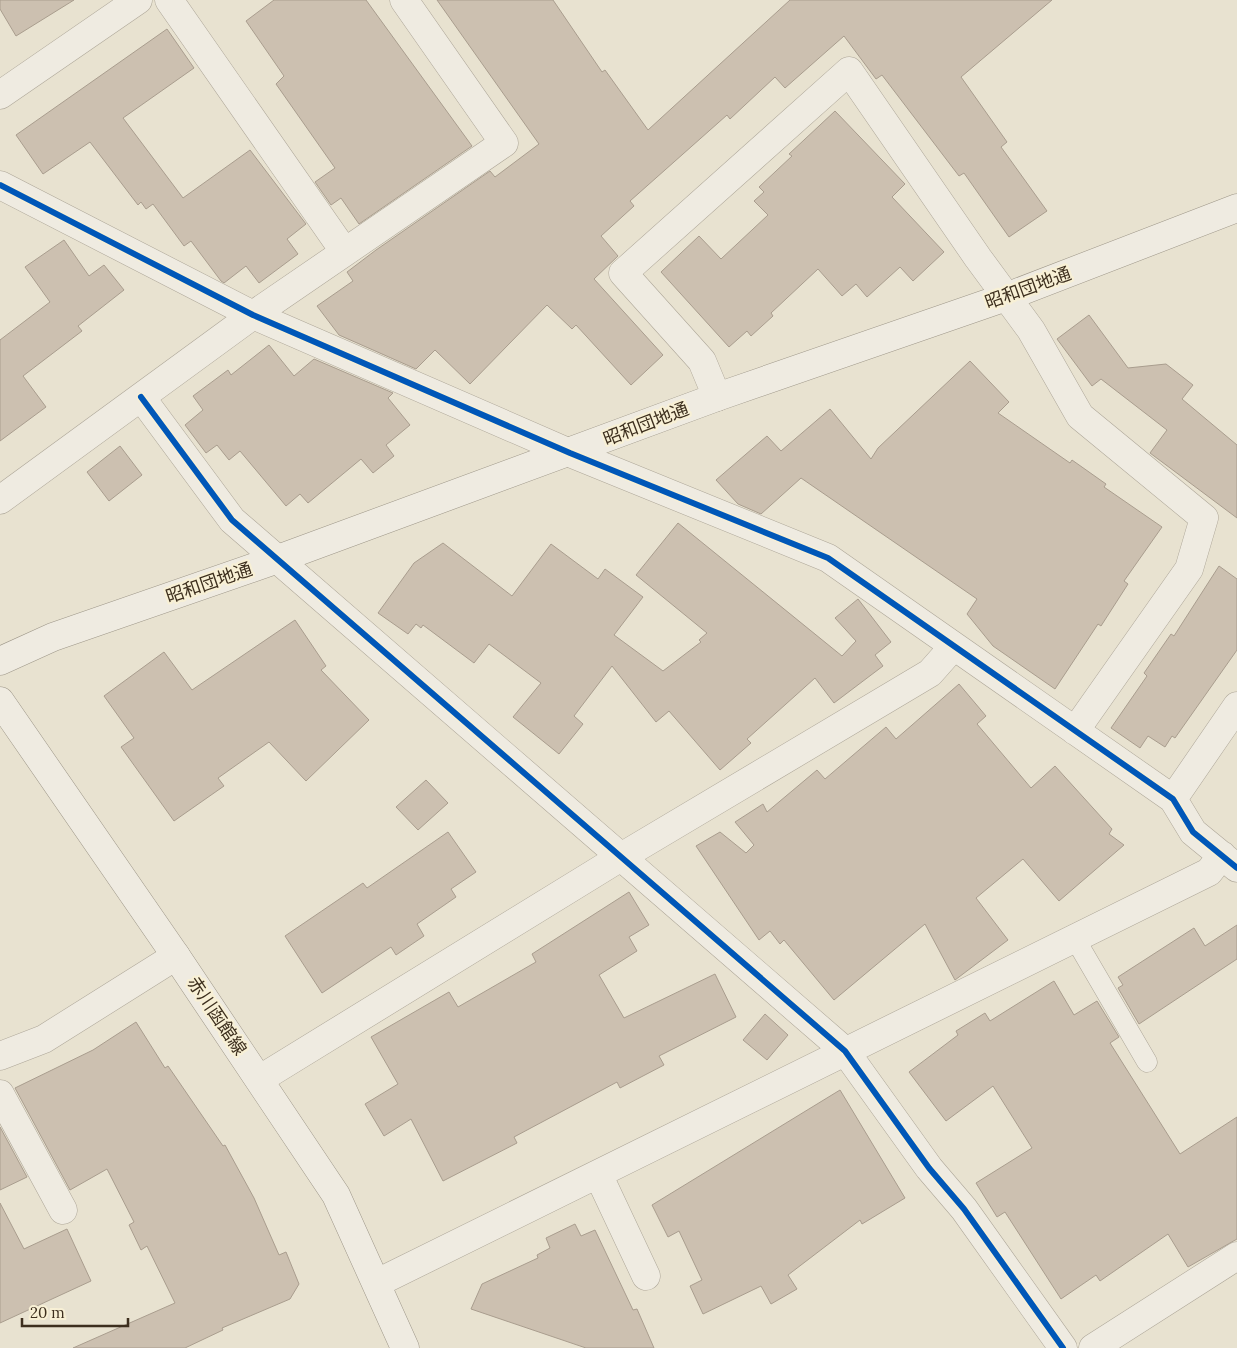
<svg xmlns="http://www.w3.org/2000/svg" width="1237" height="1348" font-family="Lora,'Noto Sans JP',serif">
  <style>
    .building { fill: #ccc0b0; stroke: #a99d8e }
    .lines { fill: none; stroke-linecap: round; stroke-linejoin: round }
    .lane-casing { stroke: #ada698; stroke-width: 21 }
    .street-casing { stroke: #ada698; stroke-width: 29 }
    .secondary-casing { stroke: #9d9688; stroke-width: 29 }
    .lane { stroke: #efebe1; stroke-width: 20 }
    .street { stroke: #efebe1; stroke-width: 28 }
    .secondary { stroke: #efebe1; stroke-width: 28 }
    .cycleway-casing { stroke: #f8f0d5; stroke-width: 9 }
    .cycleway { stroke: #0057b8; stroke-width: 6 }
    .labels { text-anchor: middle; stroke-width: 4.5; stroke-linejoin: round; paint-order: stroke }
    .street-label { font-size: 18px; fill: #3d2f1e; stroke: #f8f0d5 }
  </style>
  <rect width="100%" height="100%" fill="#e8e2d0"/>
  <!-- building -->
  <path class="building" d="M0 0H74L16 36 0 9Z
    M274 0H366L472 146 359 224 341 198 331 205 315 182 335 168 276 84 284 76 246 21Z
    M437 0H553L602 72 605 70 648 130 790 0H1052L961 77 1007 142 1001 147 1047 211 1009 237 964 173 959 176 882 75 876 79 844 36 785 88 775 77 730 119 727 115 630 201 634 206 601 236 618 256 594 279 663 355 631 385 576 325 572 329 547 305 470 384 435 350 416 369 339 335 317 306 353 281 347 272 376 250 490 171 495 177 539 144Z
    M167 29 194 68 123 118 183 198 250 150 306 224 287 239 298 254 259 283 246 266 224 283 221 281 191 241 184 246 153 204 146 209 141 202 138 205 90 142 43 174 16 135Z
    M835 111 905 184 892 197 944 252 913 281 900 267 867 297 856 284 842 296 818 269 771 313 773 316 751 336 747 331 729 347 661 272 699 236 721 259 768 215 754 201 764 192 759 187 792 156 789 154Z
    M64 240 89 276 104 265 124 290 78 326 82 331 23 376 46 407 0 441V340L50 302 25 267Z
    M1089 315 1128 368 1166 364 1193 385 1182 399 1237 445V518L1150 453 1167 430 1101 379 1092 386 1057 339Z
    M269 345 294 376 314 359 393 393 388 398 410 425 386 445 394 456 373 473 361 459 308 503 300 494 286 506 240 451 229 460 217 445 206 453 185 425 203 410 193 396 228 370 231 375Z
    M970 361 1009 402 998 413 1070 463 1072 460 1106 484 1104 487 1162 527 1124 581 1128 584 1101 626 1098 624 1055 689 993 646 967 614 977 599 801 478 761 514 738 504 716 480 767 436 781 451 830 409 871 459 878 448Z
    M120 446 142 475 109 501 87 472Z
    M678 523 842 656 856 641 835 618 858 599 891 642 875 655 883 666 834 703 815 678 747 739 751 743 720 770 669 711 656 722 612 666 574 716 583 724 559 754 513 717 541 683 489 644 474 663 423 625 421 628 416 624 408 634 378 613 414 563 443 543 512 596 551 544 598 579 605 569 643 597 614 635 663 671 701 642 699 640 707 633 636 575Z
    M1219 566 1237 579V650L1175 738 1172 736 1165 747 1148 736 1140 748 1111 728 1147 676 1144 673 1171 634 1174 636Z
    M295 620 326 666 321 670 369 720 306 781 269 742 218 778 224 786 174 821 121 747 134 738 104 696 164 652 192 690Z
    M959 684 986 716 977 724 1031 788 1055 766 1112 829 1109 834 1124 845 1059 901 1023 859 976 898 1008 940 955 980 925 924 834 1000 784 940 780 944 770 931 759 940 696 846 720 832 746 853 754 845 735 822 763 804 767 812 817 770 825 779 886 727 896 739Z
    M426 780 448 803 418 830 396 807Z
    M448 832 476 872 451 889 456 897 417 924 424 936 396 955 391 947 322 993 285 936 363 883 367 888Z
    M629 892 649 925 629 937 637 951 599 975 624 1018 715 974 736 1017 659 1056 664 1065 620 1088 617 1082 514 1137 517 1143 443 1181 411 1119 384 1136 365 1104 398 1084 371 1037 449 992 458 1007 536 962 532 954Z
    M1237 925V959L1139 1024 1118 988 1123 985 1118 977 1194 928 1205 946Z
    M1054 981 1074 1015 1097 1001 1119 1037 1110 1043 1180 1154 1237 1117V1239L1188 1267 1168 1234 1100 1281 1096 1275 1061 1299 1005 1212 997 1217 976 1183 1032 1148 993 1086 946 1121 909 1072 958 1035 956 1031 985 1013 990 1021Z
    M765 1014 788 1035 767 1060 743 1040Z
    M136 1022 165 1068 168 1066 223 1146 225 1145 254 1198 279 1255 286 1252 299 1284 290 1299 222 1328 223 1330 185 1348H73L175 1303 147 1246 141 1250 129 1225 134 1222 107 1169 70 1190 15 1088 93 1050Z
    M840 1090 905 1198 862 1224 860 1220 788 1275 797 1289 771 1304 761 1286 703 1314 690 1286 702 1280 679 1231 668 1237 652 1205Z
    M0 1127 27 1177 0 1190Z
    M0 1203 24 1249 67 1229 91 1281 0 1323Z
    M575 1224 581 1236 595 1230 633 1310 637 1309 654 1348H586L471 1309 482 1284 538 1258 537 1255 550 1248 546 1238Z"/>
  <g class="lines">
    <defs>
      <path id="lane" d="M1074 937 1147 1062"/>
      <path id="street" d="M169 0 344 251
        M0 95 138 0
        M0 185 253 315 570 453 828 558 1173 799 1193 832 1237 868
        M141 397 232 520 845 1051 929 1168 964 1209 1063 1348
        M717 397 702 361 623 273 849 71 978 258 1031 330 1080 416 1204 518 1189 569 1075 731
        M0 500 253 315 504 143 404 0
        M1173 799 1237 706
        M0 1056 44 1039 176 956
        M260 1079 621 857 930 673 953 647
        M0 1094 63 1210
        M598 1174 646 1276
        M377 1283 1209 872 1222 855
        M1093 1348 1237 1256"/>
      <path id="secondary" d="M0 661 53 637 278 559 717 397 1006 297 1237 208
        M0 701 176 956 336 1195 405 1348"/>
    </defs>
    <!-- lane casing -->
    <use href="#lane" class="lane-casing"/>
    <!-- street casing -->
    <use href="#street" class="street-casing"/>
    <!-- secondary casing -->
    <use href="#secondary" class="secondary-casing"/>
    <!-- lane -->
    <use href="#lane" class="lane"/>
    <!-- street -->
    <use href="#street" class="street"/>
    <!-- secondary -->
    <use href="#secondary" class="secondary"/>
    <defs>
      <path id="cycleway" d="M0 185 253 315 570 453 828 558 1173 799 1193 832 1237 868
        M141 397 232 520 845 1051 929 1168 964 1209 1063 1348"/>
    </defs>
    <!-- cycleway casing -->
    <use href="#cycleway" class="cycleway-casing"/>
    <!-- cycleway -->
    <use href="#cycleway" class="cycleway"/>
  </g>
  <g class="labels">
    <!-- street labels -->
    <g class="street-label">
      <text transform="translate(1028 288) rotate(-20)" y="6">昭和団地通</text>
      <text transform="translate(646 424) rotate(-21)" y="6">昭和団地通</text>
      <text transform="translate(209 583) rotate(-19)" y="6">昭和団地通</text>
      <text transform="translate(217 1016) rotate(56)" y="6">赤川函館線</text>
    </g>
  </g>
  <!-- scale -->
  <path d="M22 1318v8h106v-8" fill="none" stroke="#3d2f1e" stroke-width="2.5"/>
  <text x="30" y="1318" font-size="15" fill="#3d2f1e" stroke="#f8f0d5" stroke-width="4" paint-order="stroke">20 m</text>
</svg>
